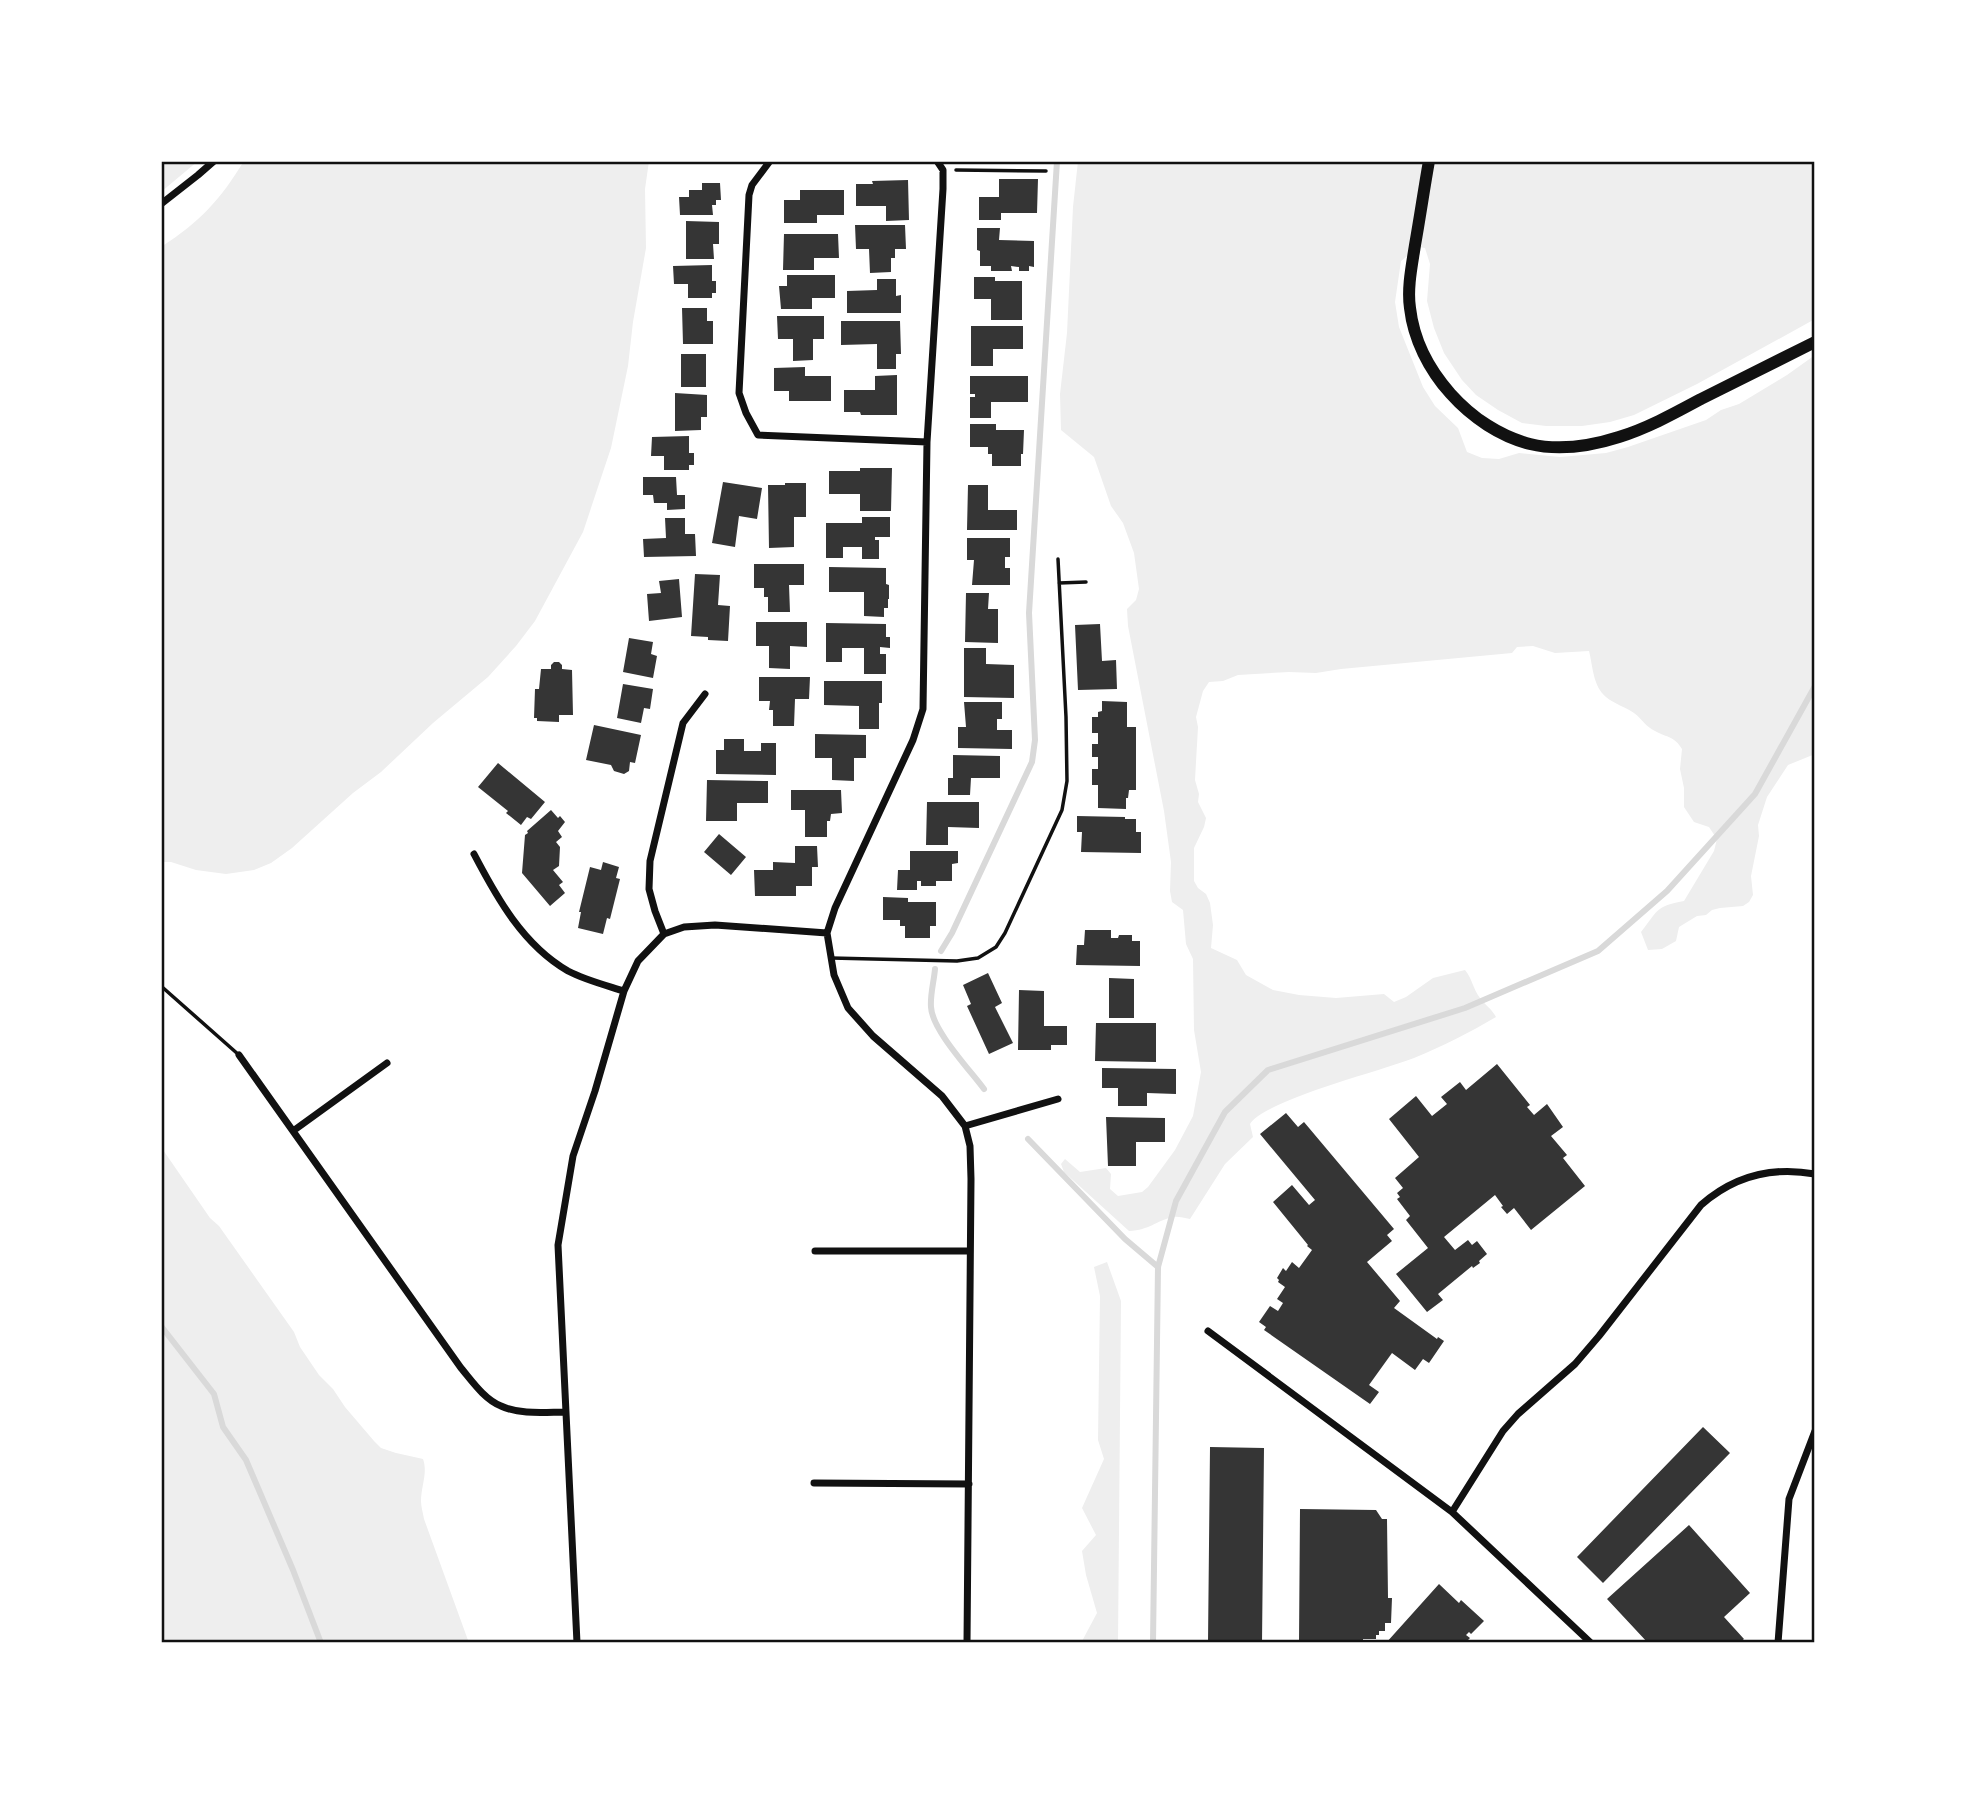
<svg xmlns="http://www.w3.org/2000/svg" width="1976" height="1804" font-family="'IBM Plex Sans',sans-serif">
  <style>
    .green { fill: #eee }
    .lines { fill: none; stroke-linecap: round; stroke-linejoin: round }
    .stream { stroke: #d9d9d9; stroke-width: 6 }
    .building { fill: #353535 }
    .path { stroke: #111; stroke-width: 3.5 }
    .service { stroke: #111; stroke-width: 3.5 }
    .minor { stroke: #111; stroke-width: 7 }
    .trunk { stroke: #111; stroke-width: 12 }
    .neatline { fill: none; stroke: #111; stroke-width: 2.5 }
  </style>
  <rect width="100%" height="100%" fill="#fff"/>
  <!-- green -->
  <path class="green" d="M161 161H198L161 192Z
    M244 161H649L645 189 646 248 633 322 628 366 611 448 583 532 535 621 516 646 488 677 433 723 381 772 353 793 292 848 271 863 254 870 226 874 196 870 171 862H161V247C200 222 220 200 244 161Z
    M1078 161H1815V319L1697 384 1634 415 1610 422 1582 426H1546L1522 423 1498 410 1476 395 1462 380 1444 353 1434 328 1427 301 1430 264 1425 248 1419 247 1401 261 1395 302 1399 327 1423 387 1435 406 1458 428 1467 452 1482 458 1499 459 1519 453 1560 457 1606 453 1628 447 1706 420 1721 410 1739 404 1787 375 1815 355V754L1788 765 1767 797 1758 825 1759 836 1751 876 1753 895 1749 902 1743 906 1720 908 1712 910 1706 915 1697 916 1679 927 1676 941 1662 949 1648 950 1641 932C1658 911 1655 906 1684 901L1714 851 1717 839 1709 827 1694 822 1684 807V788L1680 769 1682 749C1674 736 1668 738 1655 731 1646 727 1642 719 1634 713 1626 707 1614 704 1606 697 1593 686 1593 667 1589 651L1555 653 1533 646 1517 647 1512 653 1341 669 1316 673 1289 672 1238 675 1223 681 1209 682 1203 691 1196 717 1198 727 1195 780 1199 794 1198 802 1206 818 1204 827 1194 848V881L1198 888 1206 894 1210 903 1213 925 1211 948 1237 960 1246 975 1273 990 1299 995 1336 998 1384 994 1394 1002 1406 997 1433 978 1465 970C1472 978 1473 989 1480 998 1485 1005 1492 1009 1496 1017 1469 1033 1443 1046 1414 1058 1381 1071 1265 1100 1250 1124L1253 1137 1225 1164 1190 1219C1184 1218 1178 1216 1173 1217 1155 1221 1150 1230 1129 1231L1064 1172 1061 1164 1065 1159 1080 1172 1106 1168 1111 1174 1110 1189 1118 1196 1142 1192 1148 1187 1175 1150 1193 1116 1201 1072 1194 1030 1193 959 1186 944 1183 910 1172 902 1170 891 1171 862 1164 811 1128 626 1127 609 1136 600 1139 589 1134 553 1123 523 1111 506 1094 457 1061 430 1060 394 1067 333 1073 207Z
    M161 1147 210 1218 219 1226 294 1332 300 1347 319 1375 333 1389 345 1407 374 1441 381 1448 396 1453 423 1459C428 1473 421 1486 421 1501 421 1507 423 1513 424 1519L469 1643H161Z
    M1107 1262 1121 1301 1118 1643H1081L1097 1613 1086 1575 1082 1551 1096 1535 1082 1508 1104 1459 1098 1440 1100 1296 1094 1267Z"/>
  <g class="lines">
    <!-- stream -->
    <path class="stream" d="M941 951 952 933 1032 762 1035 740 1029 613 1057 161
      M935 969C934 981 930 995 931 1007 932 1030 970 1070 984 1089
      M1028 1139 1125 1239 1158 1267
      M161 1326 214 1394 223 1427 246 1460 293 1570 321 1643
      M1153 1643 1158 1267 1176 1201 1225 1112 1268 1070 1465 1008 1598 951 1667 891 1755 794 1815 686"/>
  </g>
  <!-- building -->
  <path class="building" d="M999 179H1038L1037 213H1001V220H979V197H999Z
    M908 180 909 220 886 221V206H856V184H873L872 181Z
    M702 183H720L721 200H716V205H712L713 215H680L679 197H689V190H702Z
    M800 190H844V215H817V223H784V200H800Z
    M686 221 719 222V244H713L714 259H686Z
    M855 225H905L906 249H895V258H891V272L870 273 869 249H856Z
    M977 228H1000L999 240 1034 241V267L1029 266V271H1019V267L1011 266 1012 271H991V266H980V251L977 250Z
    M784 234H838L839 258H814V270H783Z
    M712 265V281H716V293H712V298H688V284H674L673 266Z
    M787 275H835V298H812V309H781L779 286H787Z
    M974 277H995V281H1022V320H991V299H974Z
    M877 279H896V296L901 295V313H847V291L877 290Z
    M682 308H707V321H713V344H683Z
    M777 316H824V339H813V360L793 361V339H778Z
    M841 321H900L901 354H896V369H877V344L841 345Z
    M971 326H1023V349H993V366H971Z
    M681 354H706V387H681Z
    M805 367V376H831V401H789V391H774V368Z
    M897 375V415H861L860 412H844V390H875V376Z
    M970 376H1028V402H991V418H970V397H975V394H970Z
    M675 393 707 395V417H701V430L675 431Z
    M970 424H996V430H1024L1023 454H1021V466H992V454H988V447H970Z
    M689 436V453H694V465H689V470H664V456H651L652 437Z
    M860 468H892L891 511H860V494H829V471H860Z
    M643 477H676L677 495H685V509L667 510V503H654L653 495H643Z
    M723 482 762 488 757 519 739 516 735 547 712 543Z
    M785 483H806V517H794V547L769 548 768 485H785Z
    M968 485H988V510H1017V530H967Z
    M862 517H890V537H875V540H879V559H862V547H843V558H826V523H862Z
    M665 518H685V534H695L696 556 644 557 643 539 666 538Z
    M967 538H1010V557H1005V568H1010V585H972L974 560H967Z
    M754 564H804V585H789L790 612H768V597H764V588H754Z
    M829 567 886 568V584L889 585V599H888V608H884V617L864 616V592H829Z
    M695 574 720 575 718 605 730 606 728 641 708 640V637L691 636Z
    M679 579 682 617 649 621 647 594 661 593 659 581Z
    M966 593H989L988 609H998V643L965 642Z
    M756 622H807V647L790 646V669L769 668V646H756Z
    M826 623 886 624V637H890V648L880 647V654H886V674H864V648H842V662H826Z
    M1100 624 1102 661 1116 660 1117 689 1078 690 1075 625Z
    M629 638 653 642 651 654 657 656 653 678 623 672Z
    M964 648H986V664L1014 665V698L964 697Z
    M554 662H559L562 665V669L572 670 573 715H559V722L537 721V718H534L535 689H539L541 669H551V665Z
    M759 677H810L809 699H795L794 726H773V710H769L770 701H759Z
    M824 681H882V703H879V729H859V706L824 705Z
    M623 684 653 689 650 709 644 708 641 723 617 718Z
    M1102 701 1127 702V727H1136V790H1129L1128 798H1126V809L1098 808V785H1092V769H1098V757H1092V744H1098V733H1092V717H1098V712L1102 711Z
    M964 702H1002V719H997V730H1012V749L958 748V727H966Z
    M594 725 641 735 635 763 630 762 629 771 624 774 614 771 611 765 586 760Z
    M815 734 866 735V758H854V781L832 780V758H815Z
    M724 739H744V751H761V743H776V775L716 774V750H724Z
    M953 755 1000 756V778H971L970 795H948V778H953Z
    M498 763 545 802 531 819 527 817 521 825 506 813 508 811 478 787Z
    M707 780 768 781V803H737V821H706Z
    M791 790H841L842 813 831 814 830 821H827V837H805V810H791Z
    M927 802H979V828L948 827V845H926Z
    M551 810 558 818 560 816 565 822 558 831 562 837 556 842 560 847 559 866 553 870 563 882 559 885 565 893 550 906 522 873 525 835 528 833 527 831Z
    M1077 816 1125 817V819H1136V832H1141V853L1081 852 1082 832H1077Z
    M719 834 746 857 731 875 704 852Z
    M795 846H817L818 867H812V886H796V896H755L754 870H773V862L795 863Z
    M910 851H958V863L952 864V881H936V886H921V881H917V890H897L898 870H910Z
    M603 862 619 867 616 878 620 879 610 919 607 918 603 934 578 928 581 912H579L590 867 601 870Z
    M883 897 908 898V902H936V926H930V938H905V926H900V920H883Z
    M1085 930H1111V938H1118L1119 935H1132V941H1140V966L1076 965 1077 945H1084Z
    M988 973 1002 1003 995 1007 1013 1043 989 1054 967 1006 971 1004 963 985Z
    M1109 978 1134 979V1018H1109Z
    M1019 990 1044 991V1026H1067V1045H1051V1050H1018Z
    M1096 1023H1156V1062L1095 1061Z
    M1497 1064 1530 1105 1527 1107 1534 1115 1547 1104 1563 1127 1551 1136 1567 1155 1563 1158 1585 1186 1531 1230 1514 1208 1507 1214 1501 1207 1503 1206 1495 1195 1444 1237 1455 1250 1468 1240 1472 1245 1477 1241 1487 1254 1479 1261 1480 1263 1473 1268 1472 1266 1438 1294 1443 1300 1427 1312 1396 1274 1428 1248 1406 1220 1410 1216 1397 1199 1400 1197 1397 1193 1403 1188 1395 1178 1419 1157 1389 1119 1416 1096 1432 1116 1447 1104 1441 1097 1460 1082 1466 1090Z
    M1102 1068 1176 1069V1094L1147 1093V1106H1118V1088H1102Z
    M1286 1113 1298 1127 1304 1122 1394 1229 1387 1235 1392 1241 1367 1262 1400 1301 1394 1308 1437 1339 1438 1337 1444 1341 1429 1363 1423 1359 1415 1370 1392 1353 1369 1385 1379 1392 1370 1404 1264 1330 1266 1327 1259 1322 1270 1306 1278 1311 1283 1303 1277 1299 1285 1287 1278 1282 1279 1280 1277 1278 1283 1268 1286 1271 1292 1262 1299 1268 1312 1250 1307 1246 1308 1245 1273 1202 1292 1185 1309 1205 1315 1200 1260 1134Z
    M1106 1117 1165 1118V1142H1136V1166H1108Z
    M1703 1427 1730 1453 1603 1583 1577 1557Z
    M1210 1447 1264 1448 1262 1643H1208Z
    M1300 1509 1376 1510 1382 1519H1387L1388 1598H1392L1391 1623H1385V1631H1379V1635H1376V1639H1363V1643H1299Z
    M1689 1525 1750 1593 1724 1617 1744 1639 1739 1643H1648L1607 1599Z
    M1439 1584 1459 1603 1461 1600 1484 1621 1471 1634 1469 1632 1466 1635 1470 1638 1465 1643H1386Z"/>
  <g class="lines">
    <!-- path -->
    <path class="path" d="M956 170 1046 171"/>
    <!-- service -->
    <path class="service" d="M1059 583 1086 582
      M831 958 957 961 978 958 996 947 1005 933 1062 810 1067 781 1066 717 1058 559
      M161 986 239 1055"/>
    <!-- minor -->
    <path class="minor" d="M770 161 752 185 749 195 739 393 746 413 758 435 927 442
      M937 161 943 170V189L927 442 923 709 913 740 835 908 827 933 834 975 848 1008 873 1036 942 1096 965 1126 970 1146 971 1179 967 1643
      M161 204 198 175 214 161
      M474 854C497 898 523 945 568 971 585 980 605 985 624 991
      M664 934 655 911 649 889 650 861 683 723 705 694
      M239 1055 461 1368C472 1381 484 1399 501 1406 520 1415 546 1412 566 1412
      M965 1126 1058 1099
      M293 1131 387 1063
      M815 1251H970
      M1208 1331 1452 1512 1591 1643
      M814 1483 969 1484
      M1452 1512 1503 1431 1518 1414 1575 1364 1599 1336 1701 1205C1734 1176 1771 1166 1815 1174
      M577 1643 558 1245 573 1156 595 1091 624 991 638 961 664 934 684 927 715 925 827 933
      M1778 1643 1789 1499 1815 1431"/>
    <!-- trunk -->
    <path class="trunk" d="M1429 161C1424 189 1420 217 1415 245 1412 265 1407 288 1410 308 1417 370 1471 429 1530 444 1559 451 1591 446 1619 437 1648 428 1675 413 1701 399 1739 380 1777 361 1815 342"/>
  </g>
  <!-- border -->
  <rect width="1976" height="1804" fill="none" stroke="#ffffff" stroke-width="326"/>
  <rect x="163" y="163" width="1650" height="1478" class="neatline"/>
</svg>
